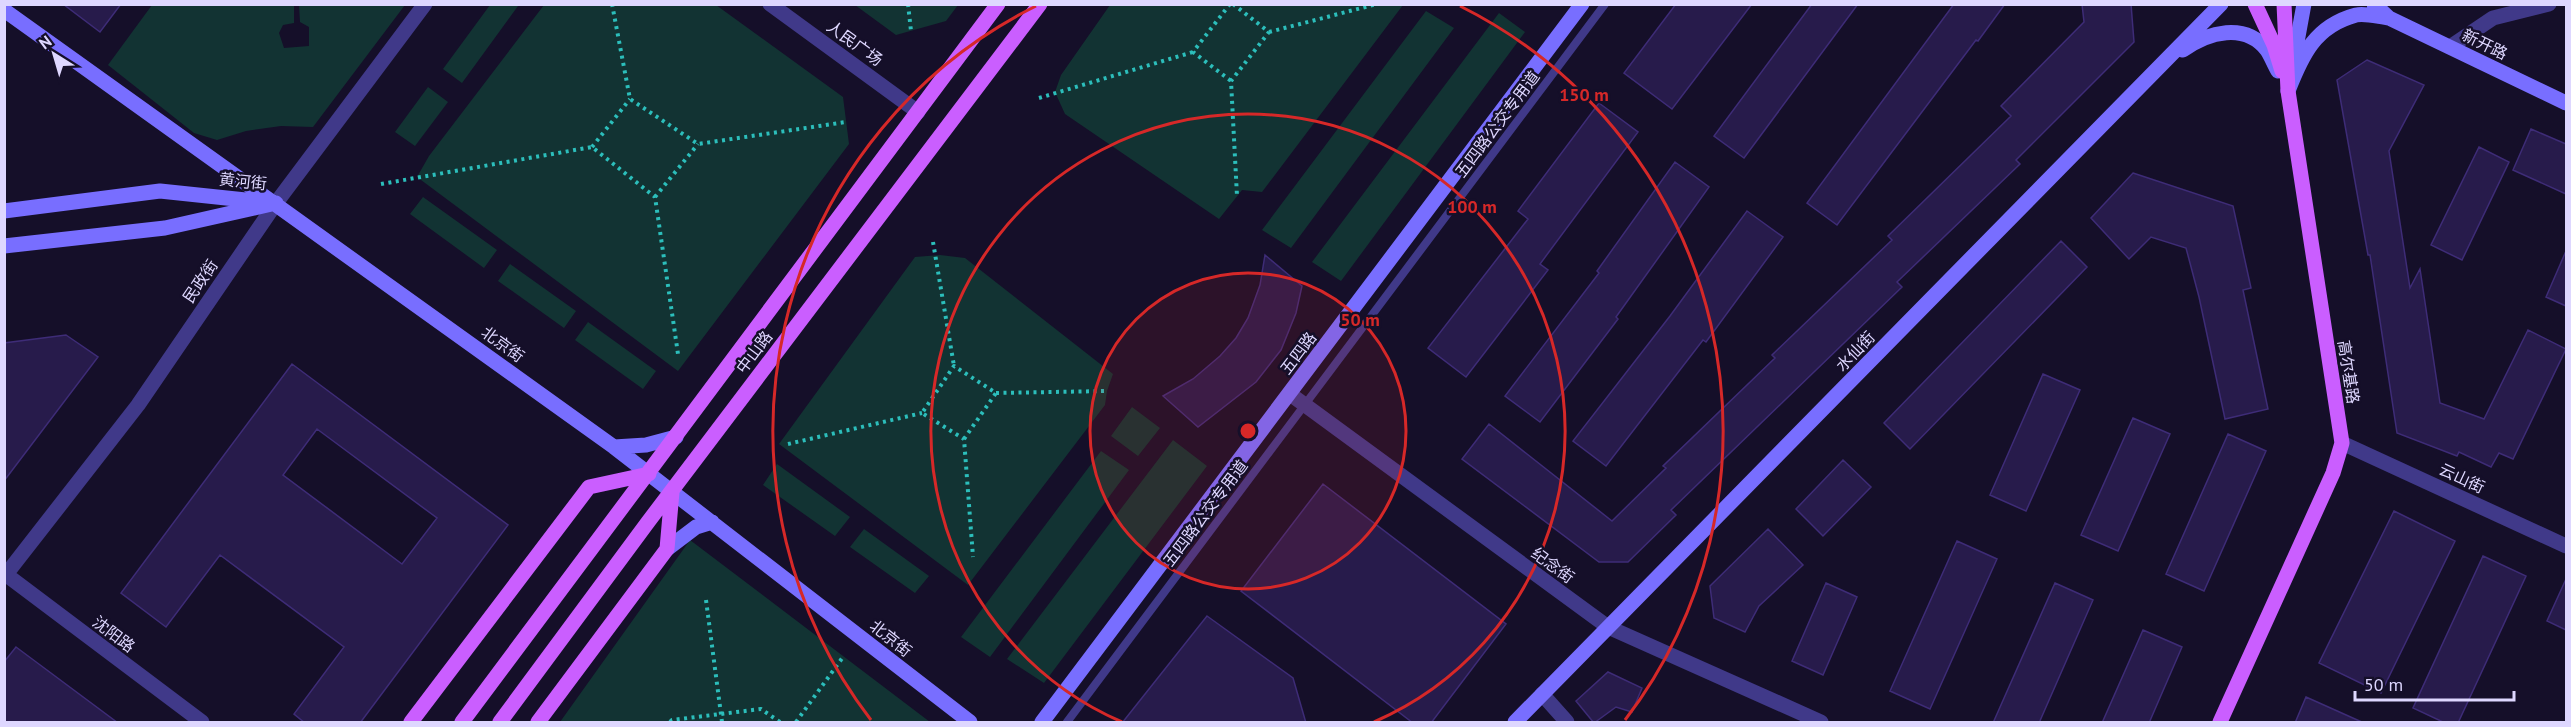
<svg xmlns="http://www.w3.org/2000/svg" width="2571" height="727" font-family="'PT Sans','Noto Sans SC',sans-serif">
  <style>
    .green { fill: #123333 }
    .building { fill: #271b4b; stroke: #3e2c77; stroke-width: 1.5; fill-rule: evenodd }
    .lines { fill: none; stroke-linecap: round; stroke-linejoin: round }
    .path { stroke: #2cbebb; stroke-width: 4; stroke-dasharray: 3 4.5; stroke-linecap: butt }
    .lane { stroke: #403989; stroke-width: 8 }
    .street { stroke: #403989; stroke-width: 15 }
    .secondary { stroke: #786eff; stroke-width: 15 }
    .primary { stroke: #ca5eff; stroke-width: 15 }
    .ring { fill: none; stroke: #d62828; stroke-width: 3 }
    .labels { text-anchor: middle; stroke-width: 5; stroke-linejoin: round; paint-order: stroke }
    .street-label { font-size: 16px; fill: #ded7ff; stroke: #150f29 }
    .centre { fill: #d62828; stroke: #150f29; stroke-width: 3 }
    .ring-label { font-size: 18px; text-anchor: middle; font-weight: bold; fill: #d62828; stroke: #150f29; stroke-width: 5; stroke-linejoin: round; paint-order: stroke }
  </style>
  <rect width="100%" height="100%" fill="#150f29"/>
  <!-- green -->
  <path class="green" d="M152 5H294V23L283 25 279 33 284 48 309 46V27L300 22 299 5H405L313 127 281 126 246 131 217 140 194 133 108 65Z
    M490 5 518 6 462 83 443 69Z
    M544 5H716L843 97 849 144 678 371 417 177 429 156Z
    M855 5H958L946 21 896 35Z
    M1110 5V4L1403 5 1262 192 1242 190 1219 219 1065 114 1055 92 1061 75Z
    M1426 11 1454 28 1291 248 1262 230Z
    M1499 13 1525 32 1341 281 1312 262Z
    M428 87 448 102 415 146 395 132Z
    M423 197 497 250 484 268 410 214Z
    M940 255 965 258 1113 374 1107 391 1105 405 968 585 779 444 915 257Z
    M510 264 576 311 564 328 498 281Z
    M588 322 656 371 643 389 575 340Z
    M1132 407 1160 428 1138 456 1111 436Z
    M1173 440 1207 466 1044 683 1007 659Z
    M1101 451 1129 470 990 657 961 637Z
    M777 464 850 517 835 536 763 485Z
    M864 529 929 576 915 593 850 547Z
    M690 540 930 722H560Z"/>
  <!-- building -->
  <path class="building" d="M63 4H121L100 32Z
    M1676 4H1752L1672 109 1624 73Z
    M1812 4H1858L1744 158 1714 136Z
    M1954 4H2005L1978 41 1976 40 1837 225 1807 203Z
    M2082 4H2131L2134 42 2016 160 2020 164 1897 282 1902 287 1671 510 1676 515 1628 562H1599L1462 459 1489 424 1612 521 1666 468 1663 466 1775 358 1772 355 1892 240 1888 236 2011 116 2001 106 2084 22Z
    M2367 60 2424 85 2389 151 2410 288 2420 269 2440 403 2484 419 2528 330 2566 349 2513 459 2499 453 2491 467 2459 452 2457 456 2397 433 2370 255H2368L2337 80Z
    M1599 103 1638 132 1540 264 1548 270 1466 377 1428 348 1528 219 1518 211Z
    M2531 129 2566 144V194L2513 170Z
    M2479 147 2509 162 2462 260 2431 245Z
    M1675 162 1709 187 1616 317 1618 319 1540 422 1505 396 1599 273 1597 271Z
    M2133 173 2233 206 2251 288 2243 290 2268 409 2225 419 2199 297 2186 248 2151 237 2129 259 2091 218Z
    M1747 211 1783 237 1706 342 1703 340 1606 466 1573 441 1670 316Z
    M2061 241 2087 267 1910 449 1884 423Z
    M2566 251V306L2546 297Z
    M1265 255 1302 286 1296 313 1281 350 1256 382 1198 427 1163 396 1193 379 1220 356 1236 338 1248 318 1260 285Z
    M66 335 98 357 4 481V343Z
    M292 364 508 525 360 723H305L294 714 344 647 220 555 166 627 121 593ZM317 429 437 518 402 564 283 475Z
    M2043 374 2080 390 2026 511 1990 495Z
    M2133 418 2170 434 2118 551 2081 535Z
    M2228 434 2266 451 2204 591 2166 574Z
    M1843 460 1871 487 1823 536 1796 509Z
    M1323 484 1506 624 1431 723H1413L1241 591Z
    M2394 511 2455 541 2381 693 2319 663Z
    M1768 529 1803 565 1759 606 1745 632 1714 618 1710 586Z
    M1957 541 1997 559 1930 709 1890 691Z
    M2483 556 2526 576 2458 723H2445L2413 708Z
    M2566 579V630L2547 621Z
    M1826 583 1857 597 1823 675 1792 661Z
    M2055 583 2093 600 2039 723H1993Z
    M1207 616 1293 678 1306 723H1122Z
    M2143 630 2182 647 2149 723H2102Z
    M16 647 118 723H4V662Z
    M1608 672 1642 688 1632 712 1616 707 1594 723 1576 701Z
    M2306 697 2364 723H2295Z"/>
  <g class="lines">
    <!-- path -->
    <path class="path" d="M612 4 630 99 698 144 846 122
      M908 4 911 31
      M1230 4 1193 52 1231 81
      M1233 4 1269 32 1231 81 1237 196
      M1269 32 1377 4
      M1039 98 1193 52
      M592 147 630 99
      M381 184 592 147 655 197 678 354
      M655 197 698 144
      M933 242 954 366
      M996 393 1107 391
      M964 439 996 393 954 366 922 413 964 439 973 557
      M788 444 922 413
      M706 600 722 722
      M670 722 672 720 761 709 780 722
      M796 722 843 657"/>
    <!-- lane -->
    <path class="lane" d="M1067 722 1605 4"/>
    <!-- street -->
    <path class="street" d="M770 4 918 112
      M2450 47 2493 18 2549 4
      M1290 394 1608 627 1821 722
      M2342 443 2566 546
      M4 573 202 722
      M4 577 138 405 276 203 425 4
      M1542 694 1567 722"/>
    <!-- secondary -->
    <path class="secondary" d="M2374 4 2389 18 2566 103
      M4 10 614 447 970 722
      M2183 50C2208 32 2245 22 2267 50 2271 56 2274 64 2278 71
      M2293 64 2304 4
      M2288 91C2302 55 2315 26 2356 15 2366 13 2379 17 2389 18
      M4 211 160 191 264 202
      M4 246 165 228 276 203
      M614 447 646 445 676 437
      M667 549 696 527 712 522
      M1042 722 1582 4
      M1515 722 2221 4"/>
    <!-- primary -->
    <path class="primary" d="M2255 4 2274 45 2282 71
      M411 722 589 487 649 474
      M462 722 998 4
      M500 722 648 522 1040 4
      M538 722 667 549 672 492
      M2220 722 2333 473 2342 443 2288 91 2284 4"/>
  </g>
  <!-- distance rings -->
  <circle cx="1248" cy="431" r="158" fill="#d62828" fill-opacity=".12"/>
  <g class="ring">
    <circle cx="1248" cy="431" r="158"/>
    <path d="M1122 722A317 317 0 1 1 1374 722"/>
    <path d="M871 720A475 475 0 0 1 1036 6M1460 6A475 475 0 0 1 1625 720"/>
  </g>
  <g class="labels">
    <!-- street labels -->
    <g class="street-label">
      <text transform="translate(855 43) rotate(36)" y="6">人民广场</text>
      <text transform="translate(2485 44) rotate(26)" y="6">新开路</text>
      <text transform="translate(1497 124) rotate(-53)" y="6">五四路公交专用道</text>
      <text transform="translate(243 181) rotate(6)" y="6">黄河街</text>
      <text transform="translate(200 281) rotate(-56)" y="6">民政街</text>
      <text transform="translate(503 344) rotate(36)" y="6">北京街</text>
      <text transform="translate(1855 351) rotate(-46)" y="6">水仙街</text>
      <text transform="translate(754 352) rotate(-53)" y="6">中山路</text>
      <text transform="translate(1298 353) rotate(-53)" y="6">五四路</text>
      <text transform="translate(2349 372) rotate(81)" y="6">高尔基路</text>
      <text transform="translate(2462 478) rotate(25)" y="6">云山街</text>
      <text transform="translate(1205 513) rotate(-53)" y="6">五四路公交专用道</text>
      <text transform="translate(1553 565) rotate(36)" y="6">纪念街</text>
      <text transform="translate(114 634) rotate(37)" y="6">沈阳路</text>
      <text transform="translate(891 638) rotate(38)" y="6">北京街</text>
    </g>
  </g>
  <circle cx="1248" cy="431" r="9" class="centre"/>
  <g class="ring-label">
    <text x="1584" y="101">150 m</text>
    <text x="1472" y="213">100 m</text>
    <text x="1360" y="326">50 m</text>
  </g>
  <!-- border -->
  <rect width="2571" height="727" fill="none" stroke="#ded7ff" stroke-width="12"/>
  <!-- north arrow -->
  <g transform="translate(54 54) rotate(323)" stroke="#150f29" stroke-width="4.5" paint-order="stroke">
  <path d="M0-4.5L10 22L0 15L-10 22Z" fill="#ded7ff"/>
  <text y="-9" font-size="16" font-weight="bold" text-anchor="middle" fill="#ded7ff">N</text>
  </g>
  <!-- scale -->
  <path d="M2355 691v9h159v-9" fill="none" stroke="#ded7ff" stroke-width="3"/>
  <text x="2364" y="691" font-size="18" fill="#ded7ff" stroke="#150f29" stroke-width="4.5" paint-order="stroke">50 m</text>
</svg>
